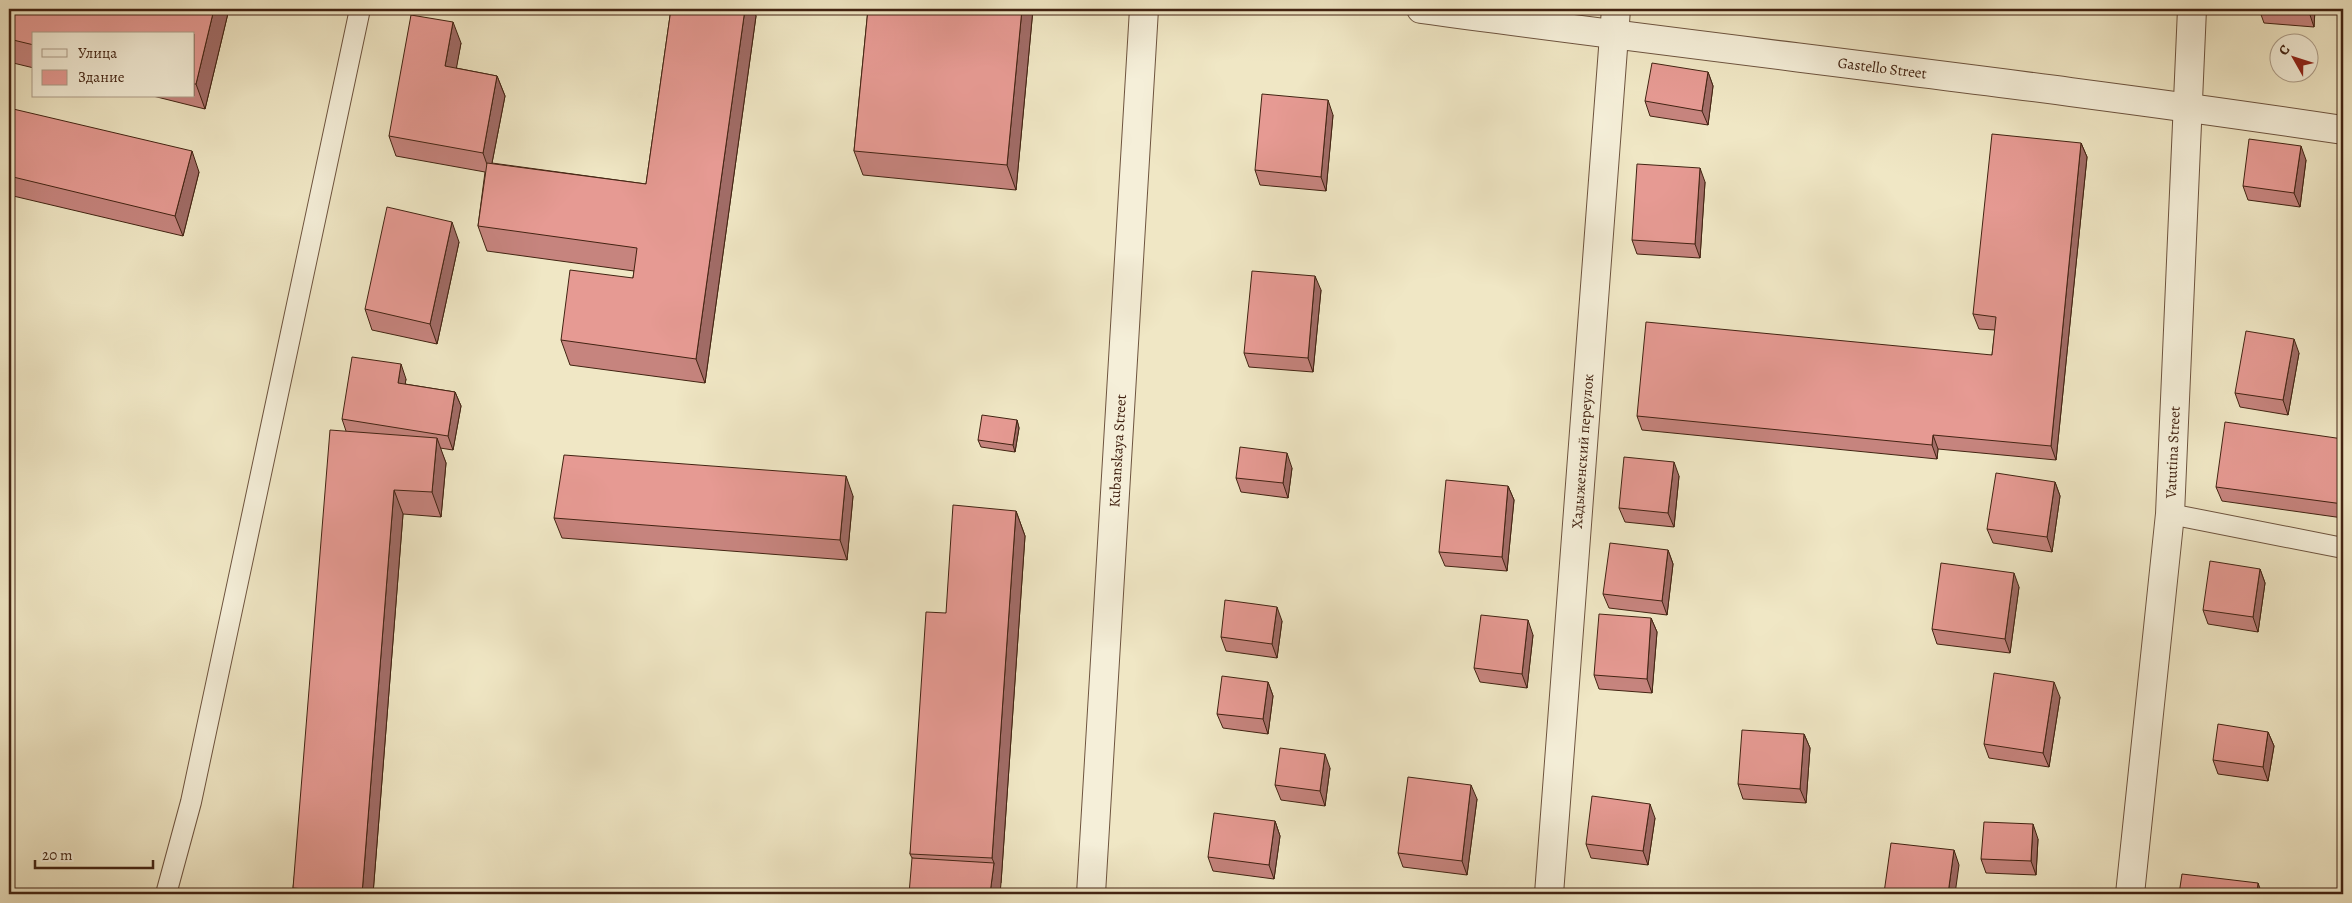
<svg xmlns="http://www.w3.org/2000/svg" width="2352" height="903" font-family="Alegreya,serif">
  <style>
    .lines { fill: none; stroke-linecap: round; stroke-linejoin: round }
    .lane-casing { stroke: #6e543f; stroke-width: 22 }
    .street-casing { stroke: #6e543f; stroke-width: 30 }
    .lane { stroke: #f5efd9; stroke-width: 20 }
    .street { stroke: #f5efd9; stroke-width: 28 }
    .wall { fill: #c6847e; stroke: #422312 }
    .shaded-wall { fill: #a16c67; stroke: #422312 }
    .building { fill: #e69a93; stroke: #422312 }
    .labels { text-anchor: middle; stroke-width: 4; stroke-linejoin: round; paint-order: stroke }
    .street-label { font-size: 15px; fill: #422312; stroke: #f5efd9 }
  </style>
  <rect width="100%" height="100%" fill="#f0e7c5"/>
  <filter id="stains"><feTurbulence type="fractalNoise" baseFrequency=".004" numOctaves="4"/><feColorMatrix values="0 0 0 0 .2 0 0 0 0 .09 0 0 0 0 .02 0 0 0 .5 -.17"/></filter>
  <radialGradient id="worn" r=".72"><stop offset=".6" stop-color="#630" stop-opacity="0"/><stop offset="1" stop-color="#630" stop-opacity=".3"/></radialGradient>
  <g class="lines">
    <defs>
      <path id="lane" d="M2170 514 2343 548
        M166 894 191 802 360 9"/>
      <g id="street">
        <path id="s1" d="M1421 9C1728 51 2037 84 2343 130"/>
        <path id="s2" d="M1091 894 1144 9"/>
        <path id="s3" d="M1549 894 1616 9"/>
        <path id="s4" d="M2130 894 2170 514 2192 9"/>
      </g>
    </defs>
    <!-- lane casing -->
    <use href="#lane" class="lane-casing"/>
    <!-- street casing -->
    <use href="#street" class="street-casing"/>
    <!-- lane -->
    <use href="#lane" class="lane"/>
    <!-- street -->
    <use href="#street" class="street"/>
  </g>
  <!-- wall -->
  <path class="wall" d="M9 9H229L205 109 153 96H194V34H34V68L9 62Z
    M671 9H753L756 16 705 383 570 365 561 340 633 278 634 271 487 251 478 226 485 172 396 156 389 136 461 43 456 68 497 76 505 96 492 163 646 184Z
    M868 9H1033L1016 190 863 175 854 151Z
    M2259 9H2315L2314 27 2264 23Z
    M1708 72 1713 86 1708 125 1650 116 1645 101Z
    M9 108 199 172 183 236 9 195Z
    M1333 115 1326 191 1260 185 1255 170Z
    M2081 143 2087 157 2056 460 1938 449 1937 459 1642 430 1637 416 1992 355 1995 330 1979 329 1973 314Z
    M2306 160 2300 207 2248 200 2243 186Z
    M1705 182 1700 258 1637 254 1632 240Z
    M459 242 437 344 372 330 365 309Z
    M1321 290 1313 372 1249 367 1244 353Z
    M2299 353 2288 415 2240 407 2235 393Z
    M406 379 405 384 455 392 461 406 453 450 440 448 446 463 441 517 403 514 373 894H295L293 888 346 431 342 419Z
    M1017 420 1019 428 1015 452 981 447 978 440Z
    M2343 439V518L2222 501 2216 487Z
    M1292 468 1288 498 1241 492 1236 478Z
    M1679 476 1674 527 1625 522 1619 508Z
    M2055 482 2060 496 2052 552 1993 543 1987 529Z
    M1508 486 1514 500 1507 571 1445 566 1439 552Z
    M853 496 847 560 562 538 554 518Z
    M1016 511 1025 536 1001 883 912 858 910 854 946 613Z
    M1668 550 1673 564 1667 615 1609 608 1603 594Z
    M2260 569 2265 583 2258 632 2208 624 2203 610Z
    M2019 587 2010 653 1937 644 1932 629Z
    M1651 618 1657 632 1652 693 1599 689 1594 675Z
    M1282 621 1277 658 1226 651 1221 637Z
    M1533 635 1527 688 1480 682 1474 668Z
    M1268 682 1273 696 1268 734 1223 728 1217 714Z
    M2060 697 2049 767 1989 758 1984 744Z
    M2268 732 2274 746 2268 781 2218 774 2213 760Z
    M1804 734 1810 748 1806 803 1743 799 1738 784Z
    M1330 768 1325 806 1281 800 1275 785Z
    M1477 799 1467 875 1403 867 1398 853Z
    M1655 818 1648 865 1591 858 1586 844Z
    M1275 821 1280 836 1274 879 1213 871 1208 857Z
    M2038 839 2036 875 1986 873 1981 859Z"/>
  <!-- shaded-wall -->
  <path class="shaded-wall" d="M214 9H229L205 109 196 84Z
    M745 9H753L756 16 705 383 696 359Z
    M1022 9H1033L1016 190 1007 165Z
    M2309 9H2315L2314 27 2309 12Z
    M453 22 461 43 453 87 445 66Z
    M1708 72 1713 86 1708 125 1702 111Z
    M497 76 505 96 490 173 483 153Z
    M1328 100 1333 115 1326 191 1321 177Z
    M2081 143 2087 157 2056 460 2051 446Z
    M2301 146 2306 160 2300 207 2294 193Z
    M192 151 199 172 183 236 175 216Z
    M1700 168 1705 182 1700 258 1695 244Z
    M452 222 459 242 437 344 430 324Z
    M1315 276 1321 290 1313 372 1308 358Z
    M2294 339 2299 353 2288 415 2283 400Z
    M401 364 406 379 403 397 398 383Z
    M455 392 461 406 453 450 448 436Z
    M1017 420 1019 428 1015 452 1013 445Z
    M1933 435 1938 449 1937 459 1932 445Z
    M437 438 446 463 441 517 432 492Z
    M1287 453 1292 468 1288 498 1283 483Z
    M1674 462 1679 476 1674 527 1668 513Z
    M846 476 853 496 847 560 840 540Z
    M2055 482 2060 496 2052 552 2047 537Z
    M1508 486 1514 500 1507 571 1502 557Z
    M394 490 403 514 373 894H362Z
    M1016 511 1025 536 1001 883 1000 894H990L994 863 992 858Z
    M1668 550 1673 564 1667 615 1662 601Z
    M2260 569 2265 583 2258 632 2253 617Z
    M2014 573 2019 587 2010 653 2005 639Z
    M1277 607 1282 621 1277 658 1272 644Z
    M1651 618 1657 632 1652 693 1647 679Z
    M1528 620 1533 635 1527 688 1522 674Z
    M1268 682 1273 696 1268 734 1263 719Z
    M2054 682 2060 697 2049 767 2043 753Z
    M2268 732 2274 746 2268 781 2263 767Z
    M1804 734 1810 748 1806 803 1800 789Z
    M1325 754 1330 768 1325 806 1320 791Z
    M1471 785 1477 799 1467 875 1462 861Z
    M1650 804 1655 818 1648 865 1643 851Z
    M1275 821 1280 836 1274 879 1269 865Z
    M2033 824 2038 839 2036 875 2031 861Z
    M1954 850 1959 865 1955 894H1948Z
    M2258 883 2262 894H2257Z"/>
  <!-- building -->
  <path class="building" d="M9 9H214L196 84H194V34H34V45L9 39Z
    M671 9H745L696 359 561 340 570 270 633 278 637 248 478 226 487 163 646 184Z
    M868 9H1022L1007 165 854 151Z
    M2261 9H2309V12Z
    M411 15 453 22 445 66 497 76 483 153 389 136Z
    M1652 63 1708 72 1702 111 1645 101Z
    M1262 94 1328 100 1321 177 1255 170Z
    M9 108 192 151 175 216 9 176Z
    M1992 134 2081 143 2051 446 1933 435 1932 445 1637 416 1646 322 1992 355 1996 317 1973 314Z
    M2249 139 2301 146 2294 193 2243 186Z
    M1637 164 1700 168 1695 244 1632 240Z
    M387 207 452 222 430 324 365 309Z
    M1252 271 1315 276 1308 358 1244 353Z
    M2246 331 2294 339 2283 400 2235 393Z
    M352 357 401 364 398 383 455 392 448 436 342 419Z
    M982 415 1017 420 1013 445 978 440Z
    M2225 422 2343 439V504L2216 487Z
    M330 430 437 438 432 492 394 490 362 894 293 888Z
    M1240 447 1287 453 1283 483 1236 478Z
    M564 455 846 476 840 540 554 518Z
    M1624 457 1674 462 1668 513 1619 508Z
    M1996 473 2055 482 2047 537 1987 529Z
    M1446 480 1508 486 1502 557 1439 552Z
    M953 505 1016 511 992 858 910 854 926 612 946 613Z
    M1610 543 1668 550 1662 601 1603 594Z
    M2210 561 2260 569 2253 617 2203 610Z
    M1941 563 2014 573 2005 639 1932 629Z
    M1225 600 1277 607 1272 644 1221 637Z
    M1599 614 1651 618 1647 679 1594 675Z
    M1481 615 1528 620 1522 674 1474 668Z
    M1994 673 2054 682 2043 753 1984 744Z
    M1222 676 1268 682 1263 719 1217 714Z
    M2218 724 2268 732 2263 767 2213 760Z
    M1742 730 1804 734 1800 789 1738 784Z
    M1280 748 1325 754 1320 791 1275 785Z
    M1408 777 1471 785 1462 861 1398 853Z
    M1592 796 1650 804 1643 851 1586 844Z
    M1214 813 1275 821 1269 865 1208 857Z
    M1984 822 2033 824 2031 861 1981 859Z
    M1891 843 1954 850 1948 894H1893L1884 893Z
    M912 858 994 863 990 894H909Z
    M2182 874 2258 883 2257 894H2179Z
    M1202 890 1250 894H1202Z"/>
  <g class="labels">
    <!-- street labels -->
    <g class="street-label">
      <text dy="5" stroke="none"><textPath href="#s1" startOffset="465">Gastello Street</textPath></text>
      <text dy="5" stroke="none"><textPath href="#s2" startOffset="444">Kubanskaya Street</textPath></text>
      <text dy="5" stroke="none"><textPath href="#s3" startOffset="444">Хадыженский переулок</textPath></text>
      <text dy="5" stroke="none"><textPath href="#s4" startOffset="444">Vatutina Street</textPath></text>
    </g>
  </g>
  <!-- margin -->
  <rect width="2352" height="903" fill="none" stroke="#f0e7c5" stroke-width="30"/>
  <rect x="10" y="10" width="2332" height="883" fill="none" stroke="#422312" stroke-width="2.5"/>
  <rect x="15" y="15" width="2322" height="873" fill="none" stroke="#422312"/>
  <!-- legend -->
  <rect x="32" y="32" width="162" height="65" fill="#f5efd9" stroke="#ad9d89"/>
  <rect x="42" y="49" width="25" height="8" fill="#f5efd9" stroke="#ad9d89"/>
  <text x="78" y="58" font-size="15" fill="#422312">Улица</text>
  <rect x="42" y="70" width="25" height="15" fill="#e69a93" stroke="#ad9d89"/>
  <text x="78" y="82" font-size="15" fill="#422312">Здание</text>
  <!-- north arrow -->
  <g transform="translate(2294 58) rotate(309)"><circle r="24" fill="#f5efd9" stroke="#ad9d89"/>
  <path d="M0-4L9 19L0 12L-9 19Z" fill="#8f2418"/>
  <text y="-8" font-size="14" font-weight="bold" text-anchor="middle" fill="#422312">С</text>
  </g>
  <!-- scale -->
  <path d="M35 860v8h118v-8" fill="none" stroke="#422312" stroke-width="2.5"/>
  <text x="42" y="860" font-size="15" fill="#422312" stroke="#f5efd9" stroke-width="4" paint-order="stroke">20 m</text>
  <rect width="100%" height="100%" filter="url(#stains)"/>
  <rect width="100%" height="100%" fill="url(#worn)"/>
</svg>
